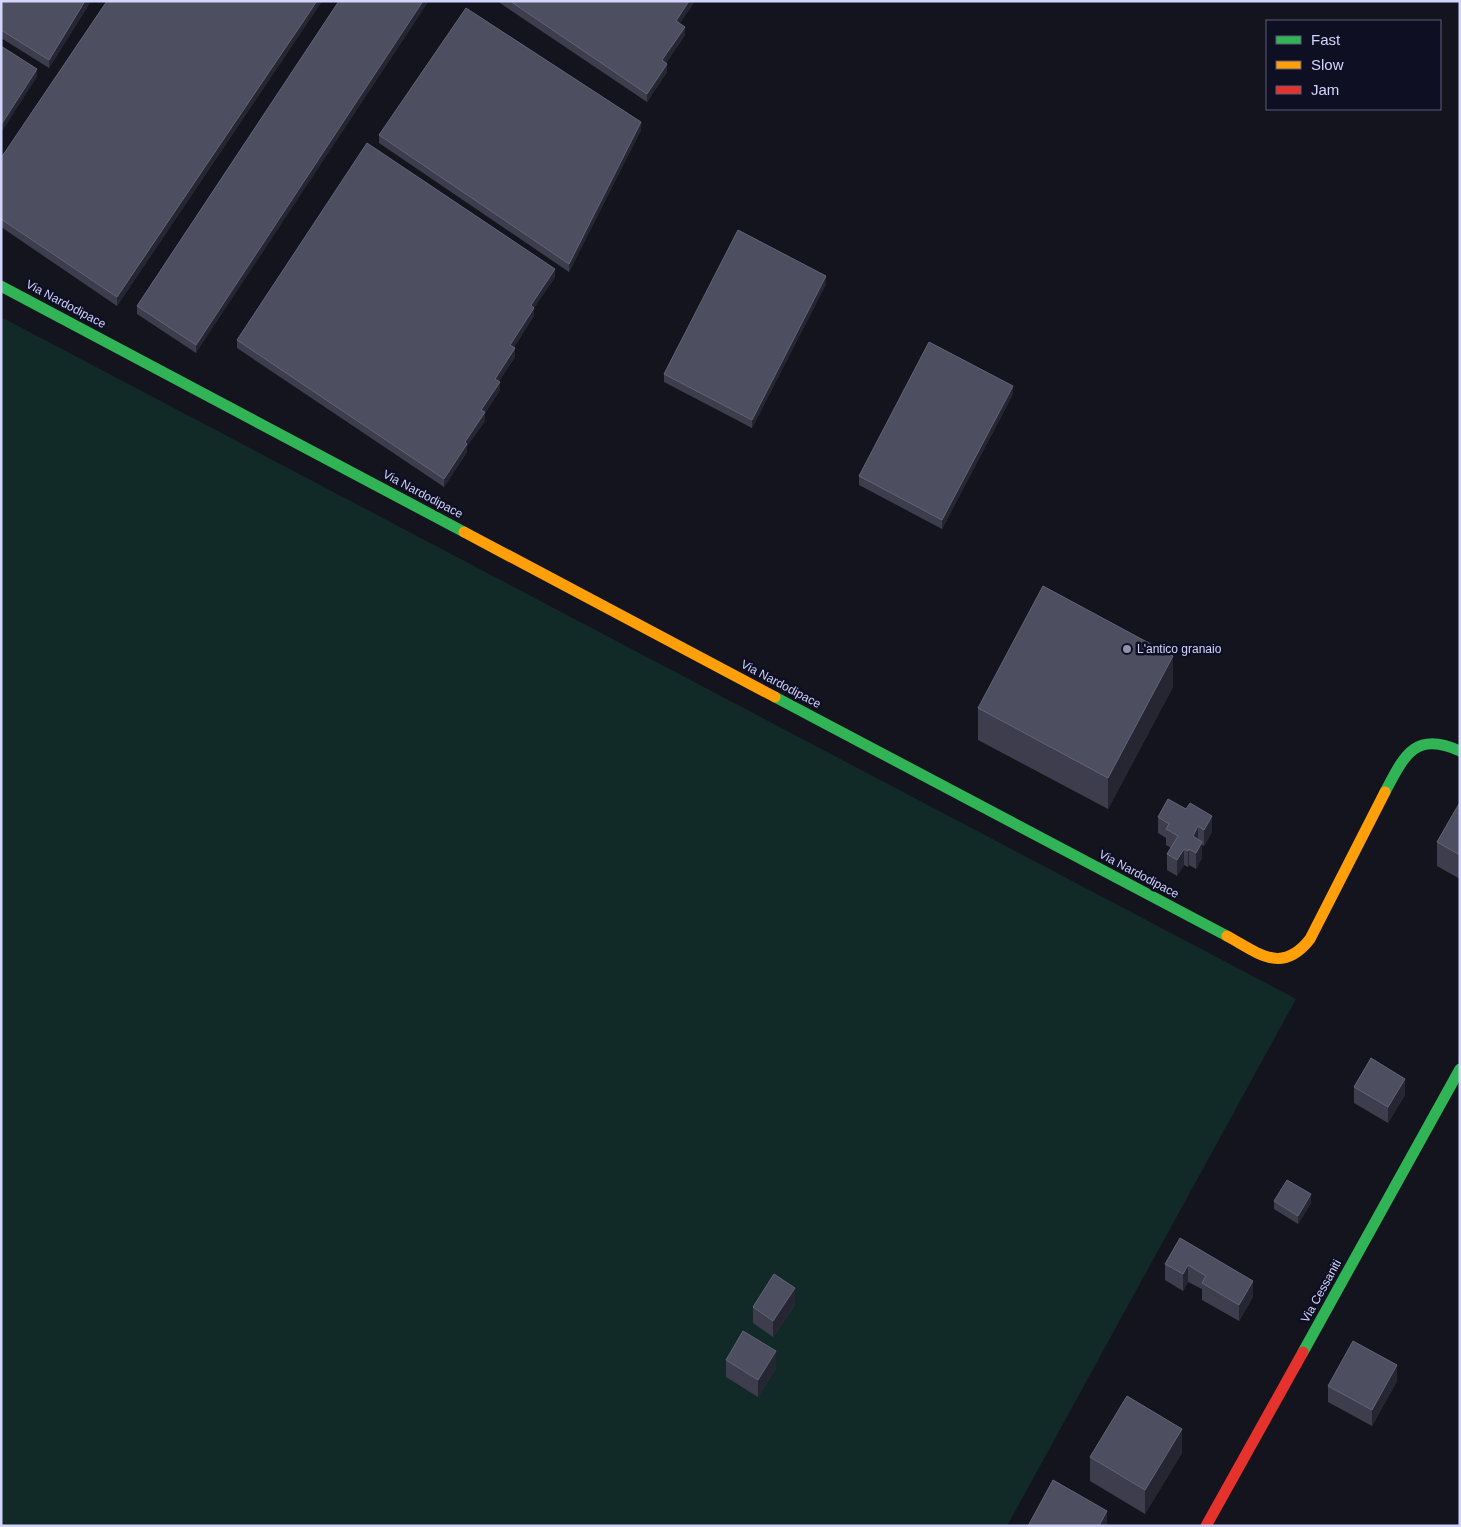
<svg xmlns="http://www.w3.org/2000/svg" width="1461" height="1527" font-family="Arial,sans-serif">
  <style>
    .green { fill: #122a27 }
    .lines { fill: none; stroke-linecap: round; stroke-linejoin: round }
    .fast { stroke: #30b455; stroke-width: 11 }
    .slow { stroke: #ff9f0a; stroke-width: 11 }
    .jam { stroke: #e5322d; stroke-width: 11 }
    .wall { fill: #3d3d4d }
    .shaded-wall { fill: #262632 }
    .building { fill: #4d4e60; stroke: #626379 }
    .poi-dot { fill: #9091af; stroke: #0f0f23; stroke-width: 2 }
    .labels { text-anchor: middle; stroke-width: 5; stroke-linejoin: round; paint-order: stroke }
    .street-label { font-size: 12px; fill: #d3d5fd; stroke: #0f0f23 }
    .poi-label { font-size: 12px; fill: #d3d5fd; stroke: #0f0f23; text-anchor: start }
  </style>
  <rect width="100%" height="100%" fill="#14141e"/>
  <!-- green -->
  <path class="green" d="M1 317 1296 999 1007 1526H1Z"/>
  <g class="lines">
    <!-- fast -->
    <path class="fast" d="M1 286 464 532
      M775 697 1227 936
      M1385 792C1404 756 1415 730 1460 751
      M1303 1352 1460 1069"/>
    <!-- slow -->
    <path class="slow" d="M464 532 775 697
      M1227 936C1258 953 1282 975 1310 939L1385 792"/>
    <!-- jam -->
    <path class="jam" d="M1206 1526 1303 1352"/>
  </g>
  <!-- wall -->
  <path class="wall" d="M1 1H91L49 68 1 38Z
    M322 1 117 306 1 227V158Z
    M339 1 196 353 137 314V306Z
    M497 1H695L679 24 685 35 666 63 667 72 647 102Z
    M641 130 569 272 379 143V135Z
    M555 277 534 308V316L514 347 515 357 499 381 500 390 485 413V421L467 446V452L444 487 237 348V340Z
    M826 284 752 428 664 382V374Z
    M1013 394 942 529 859 485V476Z
    M1173 687 1108 809 978 740V708Z
    M1168 799 1212 832 1204 846 1202 845V858L1196 869 1189 865 1188 867 1184 865 1177 876 1167 870V854L1171 848 1166 845V838L1158 833V817Z
    M1460 802V879L1437 866V842Z
    M1354 1087 1405 1095 1388 1123 1354 1103Z
    M1274 1201 1311 1203 1298 1224 1274 1209Z
    M1180 1238 1253 1297 1239 1321 1202 1300V1289L1188 1282 1183 1291 1165 1280V1264Z
    M795 1305 773 1337 753 1323V1307Z
    M726 1360 776 1368 758 1397 726 1377Z
    M1397 1381 1372 1426 1328 1402V1386Z
    M1182 1453 1145 1514 1090 1481V1457Z"/>
  <!-- shaded-wall -->
  <path class="shaded-wall" d="M85 1H91L49 68V60Z
    M317 1H322L117 306V297Z
    M423 1H429L196 353V345Z
    M689 1H695L676 29V21Z
    M685 27V35L662 69V60Z
    M667 64V72L647 102V94Z
    M37 69V77L1 133V125Z
    M641 122V130L569 272V264Z
    M555 269V277L534 308V316L510 353V345L531 305Z
    M826 276V284L752 428V420Z
    M515 348V357L495 387V379Z
    M500 382V390L485 413V421L467 446V452L444 487V479L465 442 481 410Z
    M1013 386V394L942 529V520Z
    M1173 656V687L1108 809V778Z
    M1212 816V832L1204 846V830Z
    M1198 826V843L1193 836Z
    M1202 842V858L1196 869V853Z
    M1184 849V865L1177 876V860Z
    M1189 849V865L1188 867V851Z
    M1405 1079V1095L1388 1123V1107Z
    M1311 1194V1203L1298 1224V1216Z
    M1188 1265V1282L1183 1291V1274Z
    M1253 1281V1297L1239 1321V1305Z
    M795 1288V1305L773 1337V1321Z
    M776 1351V1368L758 1397V1380Z
    M1397 1365V1381L1372 1426V1410Z
    M1182 1429V1453L1145 1514V1490Z
    M1107 1511V1526H1099Z"/>
  <!-- building -->
  <path class="building" d="M1 1H85L49 60 1 30Z
    M107 1H317L117 297 1 219V158Z
    M339 1H423L196 345 137 306Z
    M510 1H689L676 21 685 27 662 60 667 64 647 94Z
    M466 8 641 122 569 264 379 135Z
    M1 46 37 69 1 125Z
    M367 143 555 269 531 305 534 308 510 345 515 348 495 379 500 382 481 410 485 412 465 442 467 444 444 479 237 340Z
    M738 230 826 276 752 420 664 374Z
    M929 342 1013 386 942 520 859 476Z
    M1043 586 1173 656 1108 778 978 708Z
    M1168 799 1186 809 1190 803 1212 816 1204 830 1198 826 1193 836 1202 842 1196 853 1189 849 1188 851 1184 849 1177 860 1167 854 1178 836 1166 829 1169 824 1158 817Z
    M1460 802V855L1437 842Z
    M1371 1058 1405 1079 1388 1107 1354 1087Z
    M1287 1180 1311 1194 1298 1216 1274 1201Z
    M1180 1238 1253 1281 1239 1305 1202 1283 1206 1276 1188 1265 1183 1274 1165 1264Z
    M774 1274 795 1288 773 1321 753 1307Z
    M743 1331 776 1351 758 1380 726 1360Z
    M1353 1341 1397 1365 1372 1410 1328 1386Z
    M1127 1396 1182 1429 1145 1490 1090 1457Z
    M1053 1480 1107 1511 1099 1526H1028Z"/>
  <!-- markers -->
  <circle class="poi-dot" cx="1127" cy="649" r="5"/>
  <g class="labels">
    <!-- street labels -->
    <g class="street-label">
      <text transform="translate(66 304) rotate(28)" y="4">Via Nardodipace</text>
      <text transform="translate(423 494) rotate(28)" y="4">Via Nardodipace</text>
      <text transform="translate(781 684) rotate(28)" y="4">Via Nardodipace</text>
      <text transform="translate(1139 874) rotate(28)" y="4">Via Nardodipace</text>
      <text transform="translate(1321 1291) rotate(-61)" y="4">Via Cessaniti</text>
    </g>
    <!-- poi labels -->
    <g class="poi-label">
      <text x="1137" y="653">L'antico granaio</text>
    </g>
  </g>
  <!-- border -->
  <rect width="1461" height="1527" fill="none" stroke="#d3d5fd" stroke-width="5"/>
  <!-- legend -->
  <rect x="1266" y="20" width="175" height="90" fill="#0f0f23" stroke="#5d5e7a"/>
  <rect x="1276" y="36" width="25" height="8" fill="#30b455" stroke="#5d5e7a"/>
  <text x="1311" y="45" font-size="15" fill="#d3d5fd">Fast</text>
  <rect x="1276" y="61" width="25" height="8" fill="#ff9f0a" stroke="#5d5e7a"/>
  <text x="1311" y="70" font-size="15" fill="#d3d5fd">Slow</text>
  <rect x="1276" y="86" width="25" height="8" fill="#e5322d" stroke="#5d5e7a"/>
  <text x="1311" y="95" font-size="15" fill="#d3d5fd">Jam</text>
</svg>
